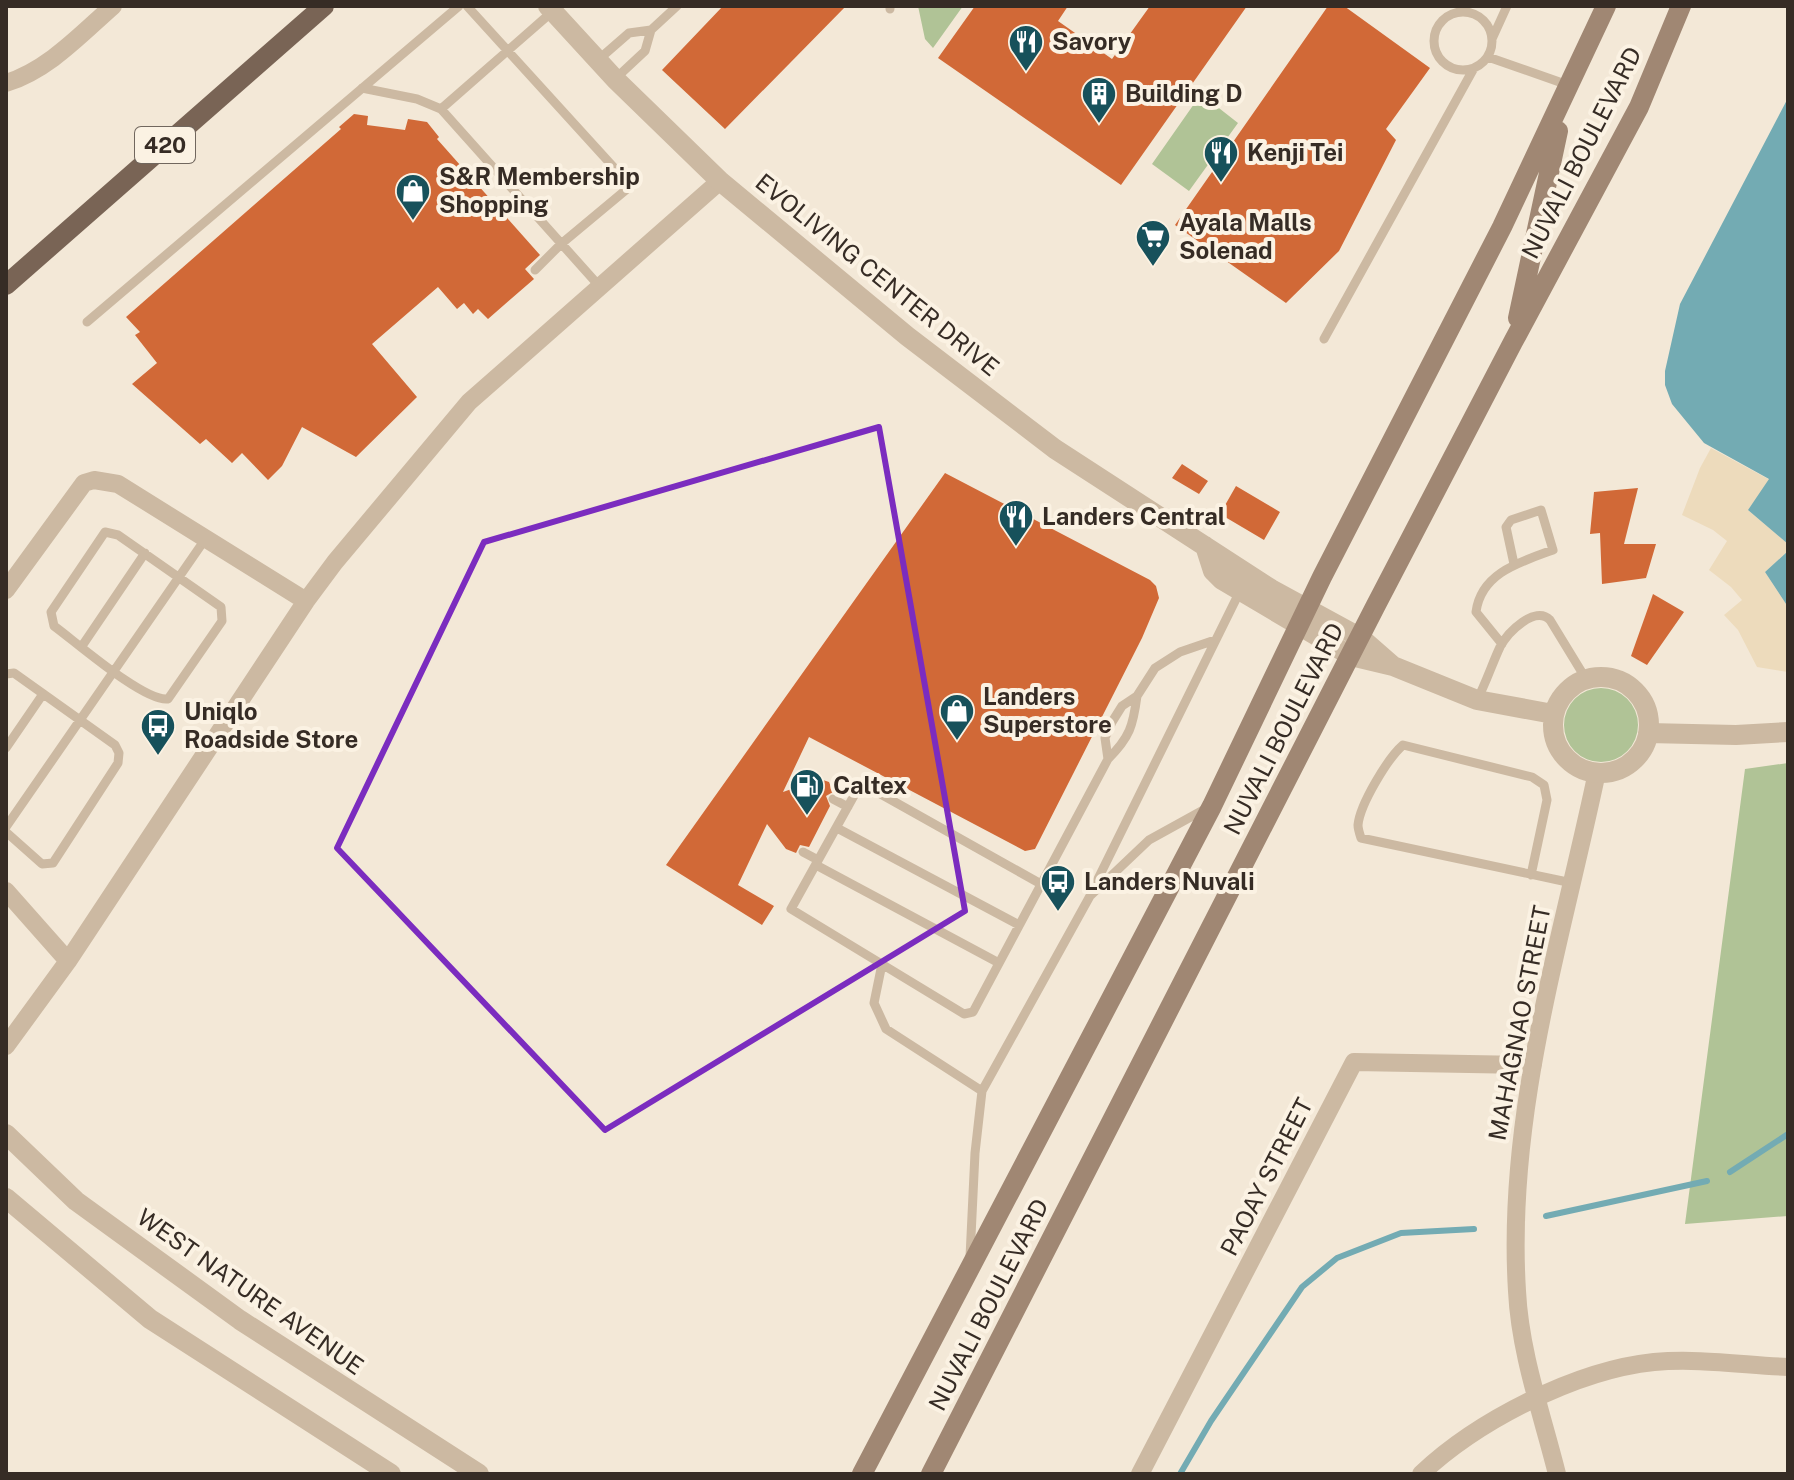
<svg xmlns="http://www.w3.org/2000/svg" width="1794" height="1480" font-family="'Public Sans',sans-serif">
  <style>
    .green { fill: #b0c396 }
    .plaza { fill: #eddbbc }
    .water { fill: #73abb3 }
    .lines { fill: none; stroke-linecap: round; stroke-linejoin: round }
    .stream { stroke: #73abb3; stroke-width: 6 }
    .building { fill: #d16937 }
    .service { stroke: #ccb9a2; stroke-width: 9 }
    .minor { stroke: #ccb9a2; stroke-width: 18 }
    .tertiary { stroke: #ccb9a2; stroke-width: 20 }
    .secondary { stroke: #a08773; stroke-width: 20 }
    .primary { stroke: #796455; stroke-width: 20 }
    .marked { fill: none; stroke: #7b2cbf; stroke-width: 6; stroke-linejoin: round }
    .labels { text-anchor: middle; stroke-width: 8; stroke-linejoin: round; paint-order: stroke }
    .shield { fill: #fbf2e3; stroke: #71675e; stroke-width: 2 }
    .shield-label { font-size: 22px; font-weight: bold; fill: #362c25 }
    .poi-label { font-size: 24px; font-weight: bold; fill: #362c25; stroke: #fbf2e3; text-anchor: start }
    .street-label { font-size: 24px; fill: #362c25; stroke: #fbf2e3 }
  </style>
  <rect width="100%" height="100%" fill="#f3e8d7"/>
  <!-- green -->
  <path class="green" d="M918 6H963L933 48 925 39Z
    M1201 94 1238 123 1189 191 1152 164Z
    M1564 725a37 37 0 1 1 74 0a37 37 0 1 1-74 0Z
    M1788 763V1216L1685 1224 1745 769Z"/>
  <!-- plaza -->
  <path class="plaza" d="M1711 448 1770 480 1748 510 1788 544V551L1765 572 1788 607V672L1757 667 1738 630 1724 615 1742 600 1731 587 1709 570 1727 541 1713 530 1682 515 1700 468Z"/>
  <!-- water -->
  <path class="water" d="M1788 98V544L1748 510 1769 479 1704 443 1672 404 1665 385V371L1680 304Z
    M1788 551V607L1765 572Z"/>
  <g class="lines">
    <!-- stream -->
    <path class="stream" d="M1730 1172 1788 1134
      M1546 1216 1707 1181
      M1180 1474 1211 1421 1302 1287 1337 1258 1401 1233 1474 1229"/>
  </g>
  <!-- building -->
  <path class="building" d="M723 6H846L725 129 662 70Z
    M975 6H1068L1058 21 1112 59 1150 6H1247L1121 185 938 58Z
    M1328 6H1344L1430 68 1386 129 1396 140 1339 251 1286 303 1175 225Z
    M354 114 368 116 367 125 405 130 408 119 427 122 439 137 437 139 540 255 525 269 534 279 488 319 478 309 473 314 464 303 457 309 438 287 372 344 417 397 356 457 302 427 282 466 268 480 242 453 232 463 206 439 200 444 132 384 157 363 135 335 140 332 126 317 341 129 339 127Z
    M1182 464 1208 481 1199 494 1172 478Z
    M945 473 1150 580 1156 586 1159 598 1142 638 1035 849 1025 851 809 737 783 792 820 779 829 782 833 792 826 796 830 806 809 847 800 845 796 853 786 849 767 824 738 885 774 906 762 925 666 865Z
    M1236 486 1280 512 1264 540 1220 514Z
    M1638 488 1624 544H1656L1646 578 1602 584 1600 533 1590 534 1594 492Z
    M1653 594 1684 612 1647 665 1631 656Z"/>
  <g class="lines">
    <!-- service -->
    <path class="service" d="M467 6 628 183 627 189 561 244 535 270
      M890 6V9
      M1434 41a29 29 0 1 1 58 0a29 29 0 1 1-58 0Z
      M1492 39 1507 6
      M1488 57 1568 85
      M598 60 629 33 651 30
      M615 79 645 51 651 30 677 6
      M362 88 417 99 441 109 601 288
      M441 109 553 11
      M87 322 459 6
      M1324 339 1474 68
      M105 532 118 535 221 607 222 621 168 699C144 702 76 642 54 626L51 612Z
      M1502 644 1476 612C1481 573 1520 562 1553 550L1541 510 1511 520 1506 527 1514 564
      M82 646 145 553
      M6 674 14 673 115 745 119 753 118 763 53 863 42 864 6 832
      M1477 700C1486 683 1492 664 1500 647 1508 632 1535 605 1550 620L1586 679
      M6 748 43 694
      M1108 759 1105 738 1112 722 1122 706 1137 696 1155 668 1180 652 1215 640
      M833 799 848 807
      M6 827 206 538
      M837 828 1019 925
      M803 852 818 860
      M816 865 999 963
      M1531 875 1547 800 1544 785 1532 777 1403 745C1388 758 1360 804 1358 825 1358 827 1360 835 1361 838L1572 883
      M1041 884 861 783 791 909 964 1014 973 1012 1108 759C1130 737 1133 726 1137 696
      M1093 889 1240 591
      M882 964 874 1003 886 1029 982 1091
      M970 1257 975 1153 982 1091 1090 896 1149 840 1207 808"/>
    <!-- minor -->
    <path class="minor" d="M6 83C48 70 80 35 113 6
      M6 590 84 483 94 480 118 484 306 601
      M6 891 68 961
      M6 1046 68 961 306 601 335 562 469 402 720 181
      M1140 1474 1354 1062 1533 1065
      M1421 1474C1477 1421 1576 1370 1654 1362 1698 1358 1744 1365 1788 1367
      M1557 1474C1542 1414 1520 1353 1517 1291 1506 1114 1561 943 1597 772"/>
    <!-- tertiary -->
    <path class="tertiary" d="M548 6 615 79 720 181 907 336 1055 449 1271 589 1361 638 1393 666
      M1205 546 1213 571 1222 580 1351 656 1393 666 1477 700 1553 714
      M1553 725a48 48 0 1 1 96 0a48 48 0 1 1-96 0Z
      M1648 733 1736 735 1788 732
      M6 1134 76 1201 240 1320 479 1474
      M6 1198 150 1319 391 1474"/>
    <!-- secondary -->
    <path class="secondary" d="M1518 318 1558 131
      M862 1474 1212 806 1322 577 1502 227 1606 6
      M931 1474 1375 607 1513 342 1639 107 1681 6"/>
    <!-- primary -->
    <path class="primary" d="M6 285 324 6"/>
  </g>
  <!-- marked area -->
  <path class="marked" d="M879 427 965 911 605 1130 337 848 484 542Z"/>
  <!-- icons -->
  <defs>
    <symbol id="restaurant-pin" viewBox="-11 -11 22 30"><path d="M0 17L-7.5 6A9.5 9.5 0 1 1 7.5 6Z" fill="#17515b" stroke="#fbf2e3"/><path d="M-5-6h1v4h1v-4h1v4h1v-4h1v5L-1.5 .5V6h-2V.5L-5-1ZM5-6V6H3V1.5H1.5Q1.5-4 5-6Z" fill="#fff"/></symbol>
    <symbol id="building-pin" viewBox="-11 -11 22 30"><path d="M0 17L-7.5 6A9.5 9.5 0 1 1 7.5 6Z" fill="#17515b" stroke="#fbf2e3"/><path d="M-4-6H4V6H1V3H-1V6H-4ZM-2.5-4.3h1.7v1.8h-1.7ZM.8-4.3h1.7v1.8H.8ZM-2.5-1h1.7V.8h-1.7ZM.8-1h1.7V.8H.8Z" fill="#fff"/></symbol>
    <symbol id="shop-pin" viewBox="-11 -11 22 30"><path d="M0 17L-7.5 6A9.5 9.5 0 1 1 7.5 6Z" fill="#17515b" stroke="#fbf2e3"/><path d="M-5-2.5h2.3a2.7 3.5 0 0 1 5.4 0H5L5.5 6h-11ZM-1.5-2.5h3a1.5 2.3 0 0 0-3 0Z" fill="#fff"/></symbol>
    <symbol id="supermarket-pin" viewBox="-11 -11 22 30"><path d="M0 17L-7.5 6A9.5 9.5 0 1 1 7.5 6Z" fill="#17515b" stroke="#fbf2e3"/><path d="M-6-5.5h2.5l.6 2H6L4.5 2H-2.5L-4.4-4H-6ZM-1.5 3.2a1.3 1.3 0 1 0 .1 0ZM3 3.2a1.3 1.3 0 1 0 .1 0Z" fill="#fff"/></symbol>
    <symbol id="bus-pin" viewBox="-11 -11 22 30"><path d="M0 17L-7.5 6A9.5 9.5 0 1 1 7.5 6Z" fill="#17515b" stroke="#fbf2e3"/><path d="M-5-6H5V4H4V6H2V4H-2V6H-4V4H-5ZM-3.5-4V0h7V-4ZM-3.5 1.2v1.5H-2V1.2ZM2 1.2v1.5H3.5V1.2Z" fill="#fff"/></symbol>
    <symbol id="fuel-pin" viewBox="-11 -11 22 30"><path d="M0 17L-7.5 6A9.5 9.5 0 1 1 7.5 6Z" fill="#17515b" stroke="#fbf2e3"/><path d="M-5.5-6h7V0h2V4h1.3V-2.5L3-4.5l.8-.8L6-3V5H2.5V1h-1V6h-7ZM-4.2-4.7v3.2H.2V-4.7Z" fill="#fff"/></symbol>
  </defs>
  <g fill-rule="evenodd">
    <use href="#restaurant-pin" x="1006" y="22" width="40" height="54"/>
    <use href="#building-pin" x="1079" y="74" width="40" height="54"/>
    <use href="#restaurant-pin" x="1201" y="133" width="40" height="54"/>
    <use href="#shop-pin" x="393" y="171" width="40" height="54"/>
    <use href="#supermarket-pin" x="1133" y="217" width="40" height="54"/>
    <use href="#restaurant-pin" x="996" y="497" width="40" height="54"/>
    <use href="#shop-pin" x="937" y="691" width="40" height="54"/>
    <use href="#bus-pin" x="138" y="706" width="40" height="54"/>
    <use href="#fuel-pin" x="787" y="766" width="40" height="54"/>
    <use href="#bus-pin" x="1038" y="862" width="40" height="54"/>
  </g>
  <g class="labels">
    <!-- shield labels -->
    <rect class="shield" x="135" y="127" width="60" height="36" rx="6"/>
    <g class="shield-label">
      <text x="165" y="153">420</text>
    </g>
    <!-- poi labels -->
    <g class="poi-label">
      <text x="1052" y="50">Savory</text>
      <text x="1125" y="102">Building D</text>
      <text x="1247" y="161">Kenji Tei</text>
      <text x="439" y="185">S&amp;R Membership<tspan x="439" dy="28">Shopping</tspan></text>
      <text x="1179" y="231">Ayala Malls<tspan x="1179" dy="28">Solenad</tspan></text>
      <text x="1042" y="525">Landers Central</text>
      <text x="983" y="705">Landers<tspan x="983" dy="28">Superstore</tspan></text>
      <text x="184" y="720">Uniqlo<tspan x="184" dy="28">Roadside Store</tspan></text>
      <text x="833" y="794">Caltex</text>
      <text x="1084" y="890">Landers Nuvali</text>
    </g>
    <!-- street labels -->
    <g class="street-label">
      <text transform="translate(1582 153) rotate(-63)" y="8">NUVALI BOULEVARD</text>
      <text transform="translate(877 275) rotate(39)" y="8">EVOLIVING CENTER DRIVE</text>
      <text transform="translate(1284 729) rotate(-63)" y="8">NUVALI BOULEVARD</text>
      <text transform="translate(1520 1023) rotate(-79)" y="8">MAHAGNAO STREET</text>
      <text transform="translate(1267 1177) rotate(-63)" y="8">PAOAY STREET</text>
      <text transform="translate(250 1292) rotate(35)" y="8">WEST NATURE AVENUE</text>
      <text transform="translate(989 1305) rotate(-63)" y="8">NUVALI BOULEVARD</text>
    </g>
  </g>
  <!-- border -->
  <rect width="1794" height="1480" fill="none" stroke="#362c25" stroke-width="16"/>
</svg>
